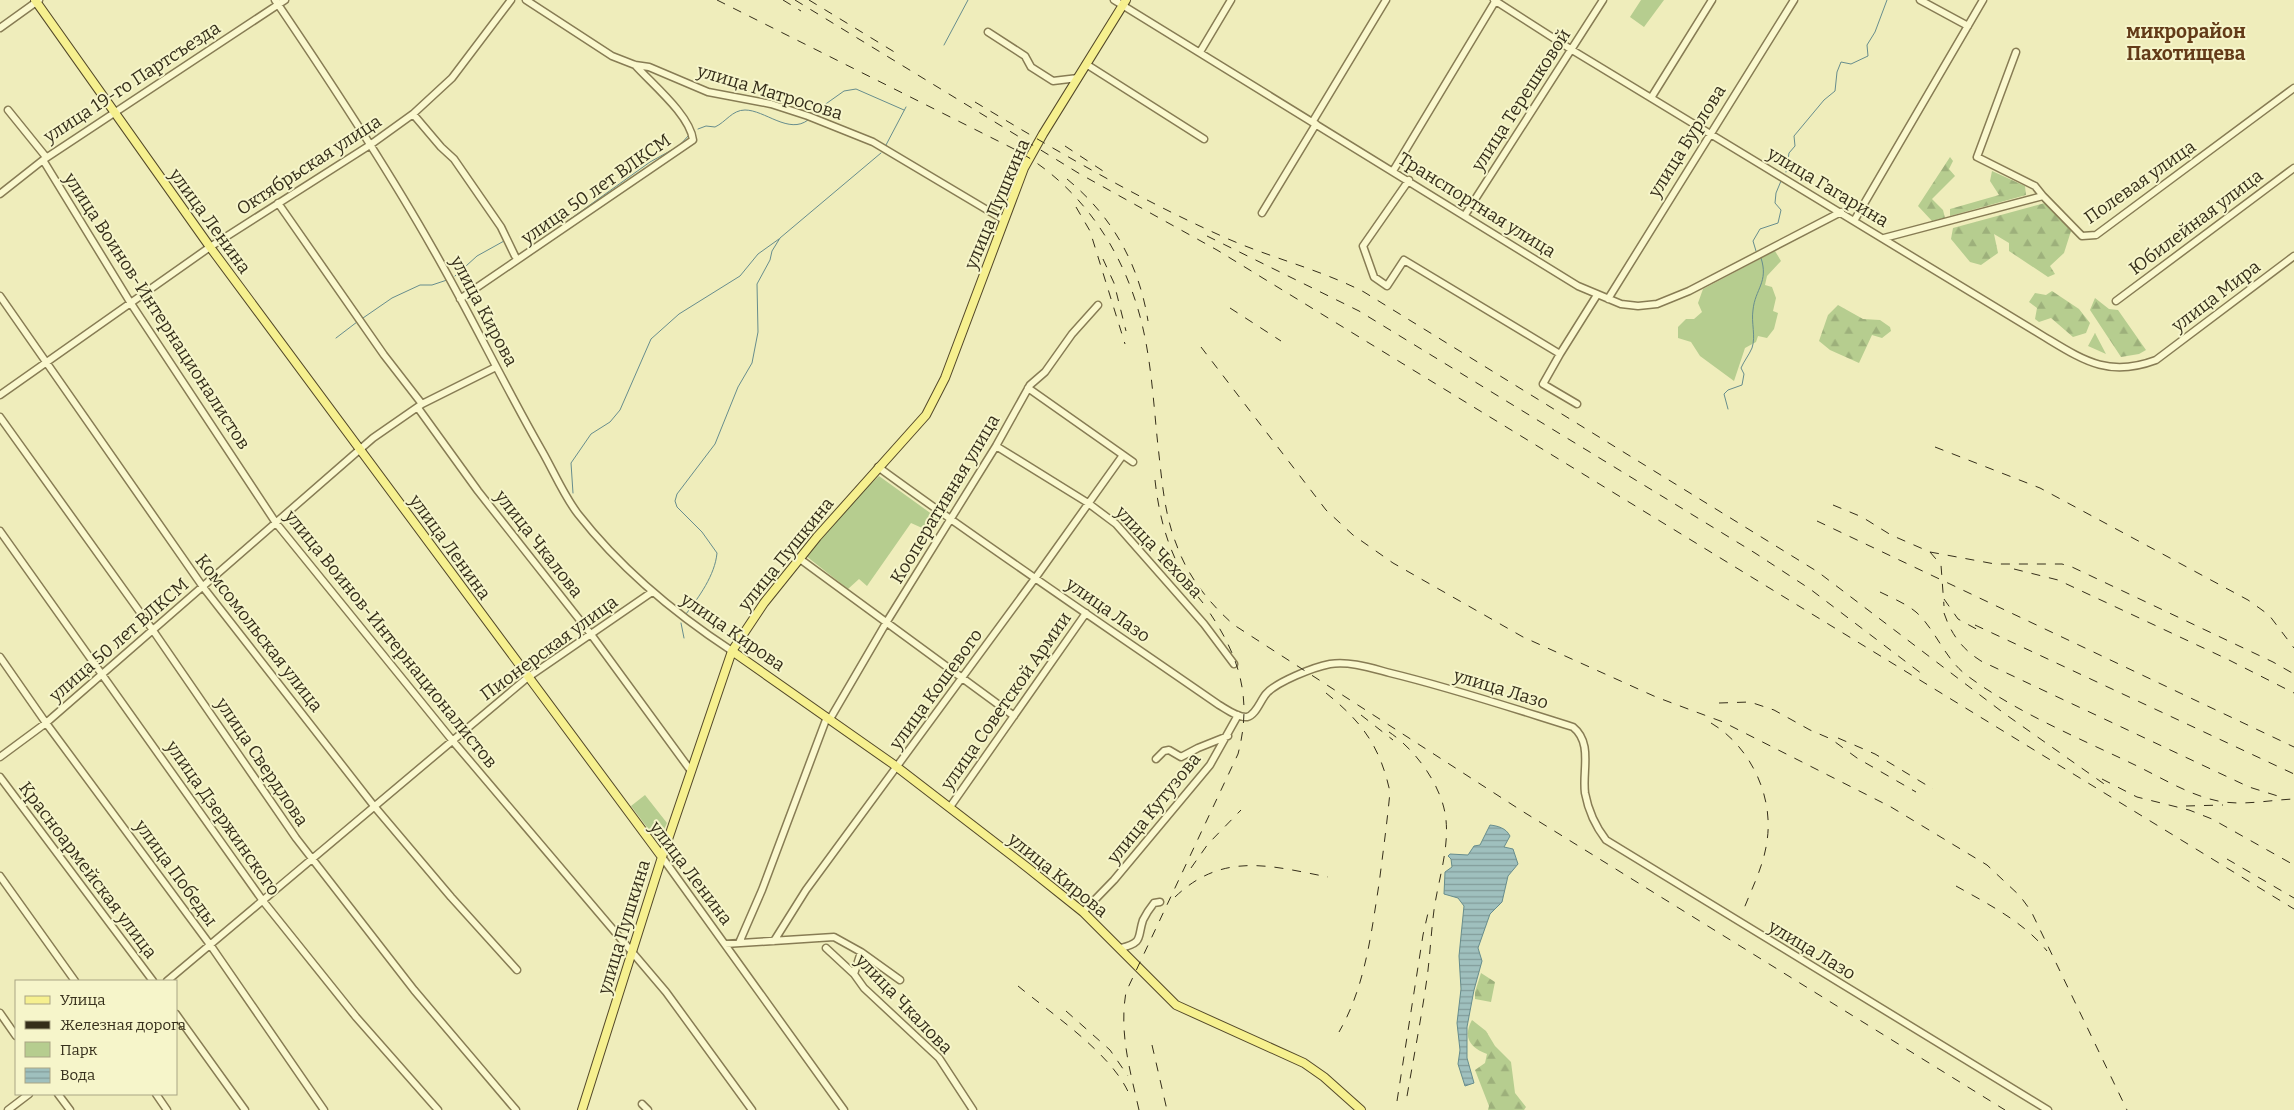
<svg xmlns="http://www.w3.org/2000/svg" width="2294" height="1110" font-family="Bitter,serif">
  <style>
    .green { fill: #b6cd8f }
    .forest { fill: url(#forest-firs) }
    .water { fill: url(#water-rules); stroke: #678d8d }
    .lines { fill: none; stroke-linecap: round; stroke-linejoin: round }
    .stream { stroke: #678d8d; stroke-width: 1 }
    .minor-casing { stroke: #877c54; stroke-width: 9 }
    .major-casing { stroke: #534829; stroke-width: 10 }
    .minor { stroke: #faf8ce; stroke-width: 6 }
    .major { stroke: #f6f08f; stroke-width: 8 }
    .rail { stroke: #352e1a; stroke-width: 1; stroke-dasharray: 9 9; stroke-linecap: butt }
    .labels { text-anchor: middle; stroke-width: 4; stroke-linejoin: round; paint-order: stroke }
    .street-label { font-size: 18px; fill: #352e1a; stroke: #f6f5ca }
    .neighbourhood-label { font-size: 19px; font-weight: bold; fill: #633b18; stroke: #f6f5ca }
  </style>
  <defs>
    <pattern id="forest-firs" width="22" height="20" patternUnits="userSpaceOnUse" patternTransform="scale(1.25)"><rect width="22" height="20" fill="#b6cd8f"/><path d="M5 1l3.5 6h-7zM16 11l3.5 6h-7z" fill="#9db07b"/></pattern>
    <pattern id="water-rules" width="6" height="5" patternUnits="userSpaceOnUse" patternTransform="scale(1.25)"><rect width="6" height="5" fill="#9fc0be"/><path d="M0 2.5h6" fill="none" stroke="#829c9a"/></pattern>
  </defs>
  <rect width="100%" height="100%" fill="#efedbb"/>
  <!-- green -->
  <path class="green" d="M1641 0H1664L1644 27 1630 17Z
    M1775 251 1781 261 1767 276 1765 285 1772 287 1776 298 1773 311 1778 313 1774 329 1767 338 1758 336 1756 342 1745 348 1734 381 1700 356 1691 342 1678 338V327L1686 319H1694L1702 312 1698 303 1703 289Z
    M879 476 940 520 931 532 911 523 867 586 859 579 848 589 806 556 864 490Z
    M645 795 667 823 658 842 631 806Z"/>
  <!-- forest -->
  <path class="forest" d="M1950 157 1953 161 1949 169 1955 176 1932 199 1943 210 1945 218 1932 221 1918 206Z
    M1992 171 2025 186 2026 195 1950 216V209L1999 195 1990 181Z
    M2045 203 2071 231 2064 253 2050 266 2055 274 2048 277 2009 251V243L1994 234 1998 253 1981 265 1970 262 1951 239 1953 228Z
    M2052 291 2079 309 2090 323 2086 333 2073 337 2051 318 2039 322 2035 319 2037 308 2029 302 2035 293 2046 295Z
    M2095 298 2109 309 2118 310 2146 350 2139 354 2121 357 2090 310Z
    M1838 305 1863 319 1880 320 1890 327 1891 331 1882 338 1872 335 1859 363 1830 350 1819 341 1828 315Z
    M2095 333 2106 354 2088 346Z
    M1481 973 1495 982 1491 1002 1475 999V992Z
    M1472 1020 1486 1031 1495 1046 1511 1062 1515 1093 1526 1107 1524 1110H1488L1489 1106 1475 1070 1485 1063 1487 1054C1471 1048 1462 1038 1472 1020Z"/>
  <!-- water -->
  <path class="water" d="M1490 825C1498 826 1506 828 1510 836L1504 847 1513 849 1518 864 1508 876 1502 902 1490 914 1478 948 1482 961 1474 990 1467 1027V1058L1474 1083 1465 1086 1458 1064 1460 1050 1457 1023 1461 989 1459 956 1464 906 1458 898 1444 894 1445 872 1452 867 1451 859 1448 856 1450 854 1468 855 1474 846 1480 845Z"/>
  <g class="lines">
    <!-- stream -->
    <path class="stream" d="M944 45 968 0
      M813 113 844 91 856 89 904 110
      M698 129 706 126 715 127C726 122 732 110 745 110 765 110 789 135 808 120
      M886 145 906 107
      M1786 172 1789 153 1795 146 1794 136 1824 100 1835 91 1837 72 1841 62 1851 64 1868 56 1867 45 1875 32 1887 0
      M548 235 650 162 679 146 689 135
      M1756 251 1753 241 1760 229 1778 223 1781 210 1775 203 1776 193 1781 181
      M455 276 477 256 504 241 506 244
      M363 318 392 298 420 285H432L447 280
      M336 338 357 322
      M1728 409 1724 394 1728 390 1742 385 1744 374 1741 368C1744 361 1749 355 1752 348 1756 336 1751 323 1753 310 1755 289 1769 282 1761 258
      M573 493 571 463 591 434 610 422 620 410 651 339 679 314 740 276 758 254 779 239
      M686 614C699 597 715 575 717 553L702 532 677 507 675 501 677 494 715 444 738 387 752 363 758 332 757 284 770 260 772 251 780 238 881 153
      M681 623 684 638"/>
    <defs>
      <path id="minor" d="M275 0C330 81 385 164 433 249 471 315 504 385 542 451 554 472 564 496 578 514 621 569 674 613 732 651
        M526 0 612 56 635 65 649 67 708 92 771 104 808 116 873 142 1004 220
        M1114 0 1578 286 1621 304 1638 306 1657 304 1689 291 1841 212
        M1494 0 1572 50 2043 336C2083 360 2108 378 2156 360L2294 256
        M1920 0 1968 26
        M0 28 39 0
        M988 32 1025 56 1031 67 1053 81 1078 78
        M1200 52 1231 0
        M2016 52 1977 157 2035 186 2043 196
        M1086 64 1204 139
        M1651 98 1712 0
        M8 110 46 157
        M413 114 441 147 454 159 501 227 515 256
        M1313 121 1386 0
        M43 160 130 302 276 523 452 740 666 992 752 1110
        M1393 171 1496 0
        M1409 180 1363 246 1374 277 1387 286 1404 260 1560 354 1597 295
        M0 194 43 160 285 0
        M278 203 384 355 422 404
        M1262 213 1316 124
        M1465 215 1603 0
        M1854 221 1983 0
        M1884 238 2043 196 2082 236 2096 235 2294 88
        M0 296 203 587 374 806 451 897 517 970
        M460 299 693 140C690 115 652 84 635 65
        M1608 299 1794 0
        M2116 301 2294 168
        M1560 354 1543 384 1577 404
        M1028 388 1133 462
        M0 395 210 247 370 145 413 114 452 78 511 0
        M418 408 478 491 590 633 691 771
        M0 417 152 629 296 838 414 990 516 1110
        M996 446 1088 503 1116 524 1204 624 1234 664
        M878 467C990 549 1105 626 1219 705 1226 709 1238 718 1247 717 1256 715 1260 701 1266 694 1276 682 1314 667 1330 664 1350 661 1371 668 1390 673 1452 688 1512 708 1573 727 1593 743 1582 771 1585 793 1588 809 1596 827 1606 840L2048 1110
        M0 531 263 901 356 1017 438 1110
        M800 559 1014 716
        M0 657 46 723 211 946 324 1110
        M830 719 886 623 996 446 1030 385 1045 372 1072 334 1098 305
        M0 757 46 723 373 438 422 404 496 367
        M1156 759 1164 751 1169 750 1181 757 1198 748 1228 736
        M0 777 153 981
        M950 807 1086 613
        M662 857 844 1110
        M0 876 75 981
        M1083 912 1114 880 1210 765 1238 715
        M774 941 806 890 1036 577 1123 455
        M739 943 762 890 827 717
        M725 944 834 937 861 952 900 980
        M826 948 854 974 864 988 939 1058 973 1110
        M1121 948C1144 942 1137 938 1143 920 1146 914 1150 908 1154 903L1160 902
        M854 974 861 952
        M167 981 527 678 652 592
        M0 1013 16 1036
        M176 1014 245 1110
        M58 1094 70 1110
        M156 1094 167 1110
        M642 1104 648 1110
        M8 1110 29 1094"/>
      <path id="major" d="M35 0 210 247 662 857
        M732 651 893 764 1028 868 1083 912 1176 1005 1304 1063 1324 1077 1361 1110
        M582 1110 662 857 732 651 764 603 817 537 926 415 945 378 1024 168 1043 134 1126 0"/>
    </defs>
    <!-- minor casing -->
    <use href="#minor" class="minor-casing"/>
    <!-- major casing -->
    <use href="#major" class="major-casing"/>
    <!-- minor -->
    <use href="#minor" class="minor"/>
    <!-- major -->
    <use href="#major" class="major"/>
    <!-- rail -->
    <path class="rail" d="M717 0 1016 150C1084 188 1128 257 1144 333 1152 370 1154 409 1158 446 1162 480 1164 514 1177 546 1188 577 1210 604 1234 625L1522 811 2005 1110
      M783 0 801 11
      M795 0 1080 174 1217 250 2294 909
      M809 0 896 53
      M975 102C1057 151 1138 199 1226 238 1271 258 1319 269 1364 292L1818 572 2005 714 2107 786
      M1065 146 1103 171
      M1067 179C1112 216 1139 264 1148 321
      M1076 207 1090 231 1125 344
      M1207 236 1359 311 1755 553 1810 589 1926 677
      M1103 259 1114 283 1126 331
      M1230 308 1281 341
      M1201 347 1326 510 1353 535 1393 563 1523 637 1656 697 1723 722 1891 807 1987 865 2020 896 2031 911 2127 1110
      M1935 447 2040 488 2248 600 2269 615 2294 648
      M1155 480C1160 526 1173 567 1203 603
      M1833 505 1862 517 1891 535 1930 552 1941 565 1944 606
      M1817 521 2294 747
      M1930 552 1995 564H2062L2072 567 2273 662 2294 674
      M2014 569 2058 580 2227 659 2294 693
      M1880 592C1892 598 1905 603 1916 612 1935 629 1944 657 1965 674 2015 712 2079 738 2135 765 2162 778 2189 795 2218 801 2243 806 2269 800 2294 799
      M1944 599 1958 619 1980 631
      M1944 613C1951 634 1962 649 1981 661L2249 787 2281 797
      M1975 625 2294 774
      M1326 693C1362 722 1380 746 1390 792 1387 823 1383 853 1379 884 1371 935 1365 987 1339 1032
      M1719 703 1750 702 1774 710 1810 730 1831 739 1857 758 1916 792
      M1361 715 1393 740
      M1711 723C1750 746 1774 796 1767 841 1764 865 1752 888 1743 911
      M1389 732C1416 750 1443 787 1446 820 1449 850 1438 881 1434 910 1431 933 1430 956 1427 978 1421 1020 1413 1061 1406 1102
      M1838 738 1875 754 1933 789
      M2102 779 2137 797 2189 810 2212 819 2294 865
      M2186 806 2223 805
      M2227 859 2294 898
      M1191 868 1208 844 1241 810
      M1956 886C1988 904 2024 922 2047 951
      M1175 897C1223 851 1271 866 1328 877
      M1018 986C1053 1015 1117 1057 1131 1099
      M1066 1011 1110 1050 1128 1076
      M1152 1045 1167 1110
      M1397 1101 1423 935 1428 913
      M1139 1110C1130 1070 1119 1033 1126 992L1238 754C1253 697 1239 654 1205 606"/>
  </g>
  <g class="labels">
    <!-- street labels -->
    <g class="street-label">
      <text transform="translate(132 82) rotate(-33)" y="6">улица 19-го Партсъезда</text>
      <text transform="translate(770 92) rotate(17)" y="6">улица Матросова</text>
      <text transform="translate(1521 100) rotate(-57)" y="6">улица Терешковой</text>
      <text transform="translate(1687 141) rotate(-58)" y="6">улица Бурлова</text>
      <text transform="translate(309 165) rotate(-33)" y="6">Октябрьская улица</text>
      <text transform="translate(2140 182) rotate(-35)" y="6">Полевая улица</text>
      <text transform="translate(1828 187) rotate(31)" y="6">улица Гагарина</text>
      <text transform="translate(596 189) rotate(-35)" y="6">улица 50 лет ВЛКСМ</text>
      <text transform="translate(997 204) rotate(-67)" y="6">улица Пушкина</text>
      <text transform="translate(1477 205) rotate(32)" y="6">Транспортная улица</text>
      <text transform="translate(210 221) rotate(54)" y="6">улица Ленина</text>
      <text transform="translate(2196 222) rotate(-37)" y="6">Юбилейная улица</text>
      <text transform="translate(2216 296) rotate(-37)" y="6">улица Мира</text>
      <text transform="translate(157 311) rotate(57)" y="6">улица Воинов-Интернационалистов</text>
      <text transform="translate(484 311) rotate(62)" y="6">улица Кирова</text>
      <text transform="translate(945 499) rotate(-59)" y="6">Кооперативная улица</text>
      <text transform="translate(539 544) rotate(52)" y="6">улица Чкалова</text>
      <text transform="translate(450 547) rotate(54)" y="6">улица Ленина</text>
      <text transform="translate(1159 552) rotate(47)" y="6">улица Чехова</text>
      <text transform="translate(786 554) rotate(-51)" y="6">улица Пушкина</text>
      <text transform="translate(1108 610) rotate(35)" y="6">улица Лазо</text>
      <text transform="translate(733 632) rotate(35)" y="6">улица Кирова</text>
      <text transform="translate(259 633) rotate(52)" y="6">Комсомольская улица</text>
      <text transform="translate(391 639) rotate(51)" y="6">улица Воинов-Интернационалистов</text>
      <text transform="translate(119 640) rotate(-41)" y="6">улица 50 лет ВЛКСМ</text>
      <text transform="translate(549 648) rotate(-36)" y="6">Пионерская улица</text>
      <text transform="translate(936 689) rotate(-54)" y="6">улица Кошевого</text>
      <text transform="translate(1501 689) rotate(17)" y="6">улица Лазо</text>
      <text transform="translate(1006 701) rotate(-55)" y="6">улица Советской Армии</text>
      <text transform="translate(262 762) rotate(56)" y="6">улица Свердлова</text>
      <text transform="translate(1154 808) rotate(-51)" y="6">улица Кутузова</text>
      <text transform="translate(223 818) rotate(55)" y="6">улица Дзержинского</text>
      <text transform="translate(88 870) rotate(53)" y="6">Красноармейская улица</text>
      <text transform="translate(176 873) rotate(54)" y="6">улица Победы</text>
      <text transform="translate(691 873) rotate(53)" y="6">улица Ленина</text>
      <text transform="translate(1058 875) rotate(39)" y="6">улица Кирова</text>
      <text transform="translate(624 927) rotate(-73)" y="6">улица Пушкина</text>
      <text transform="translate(1812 950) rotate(31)" y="6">улица Лазо</text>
      <text transform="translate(904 1004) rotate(46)" y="6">улица Чкалова</text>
    </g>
    <!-- neighbourhood labels -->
    <g class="neighbourhood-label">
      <text x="2186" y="38">микрорайон<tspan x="2186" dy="22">Пахотищева</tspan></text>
    </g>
  </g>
  <!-- legend -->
  <rect x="15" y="980" width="162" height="115" fill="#f6f5ca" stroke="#a9a584"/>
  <rect x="25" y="996" width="25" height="8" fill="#f6f08f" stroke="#a9a584"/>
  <text x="60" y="1005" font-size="15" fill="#352e1a">Улица</text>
  <rect x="25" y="1021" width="25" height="8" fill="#352e1a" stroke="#a9a584"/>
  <text x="60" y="1030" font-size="15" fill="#352e1a">Железная дорога</text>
  <rect x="25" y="1042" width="25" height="15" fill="#b6cd8f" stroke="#a9a584"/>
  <text x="60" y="1055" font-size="15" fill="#352e1a">Парк</text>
  <rect x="25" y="1068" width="25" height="15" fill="url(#water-rules)" stroke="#a9a584"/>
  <text x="60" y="1080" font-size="15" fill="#352e1a">Вода</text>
</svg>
